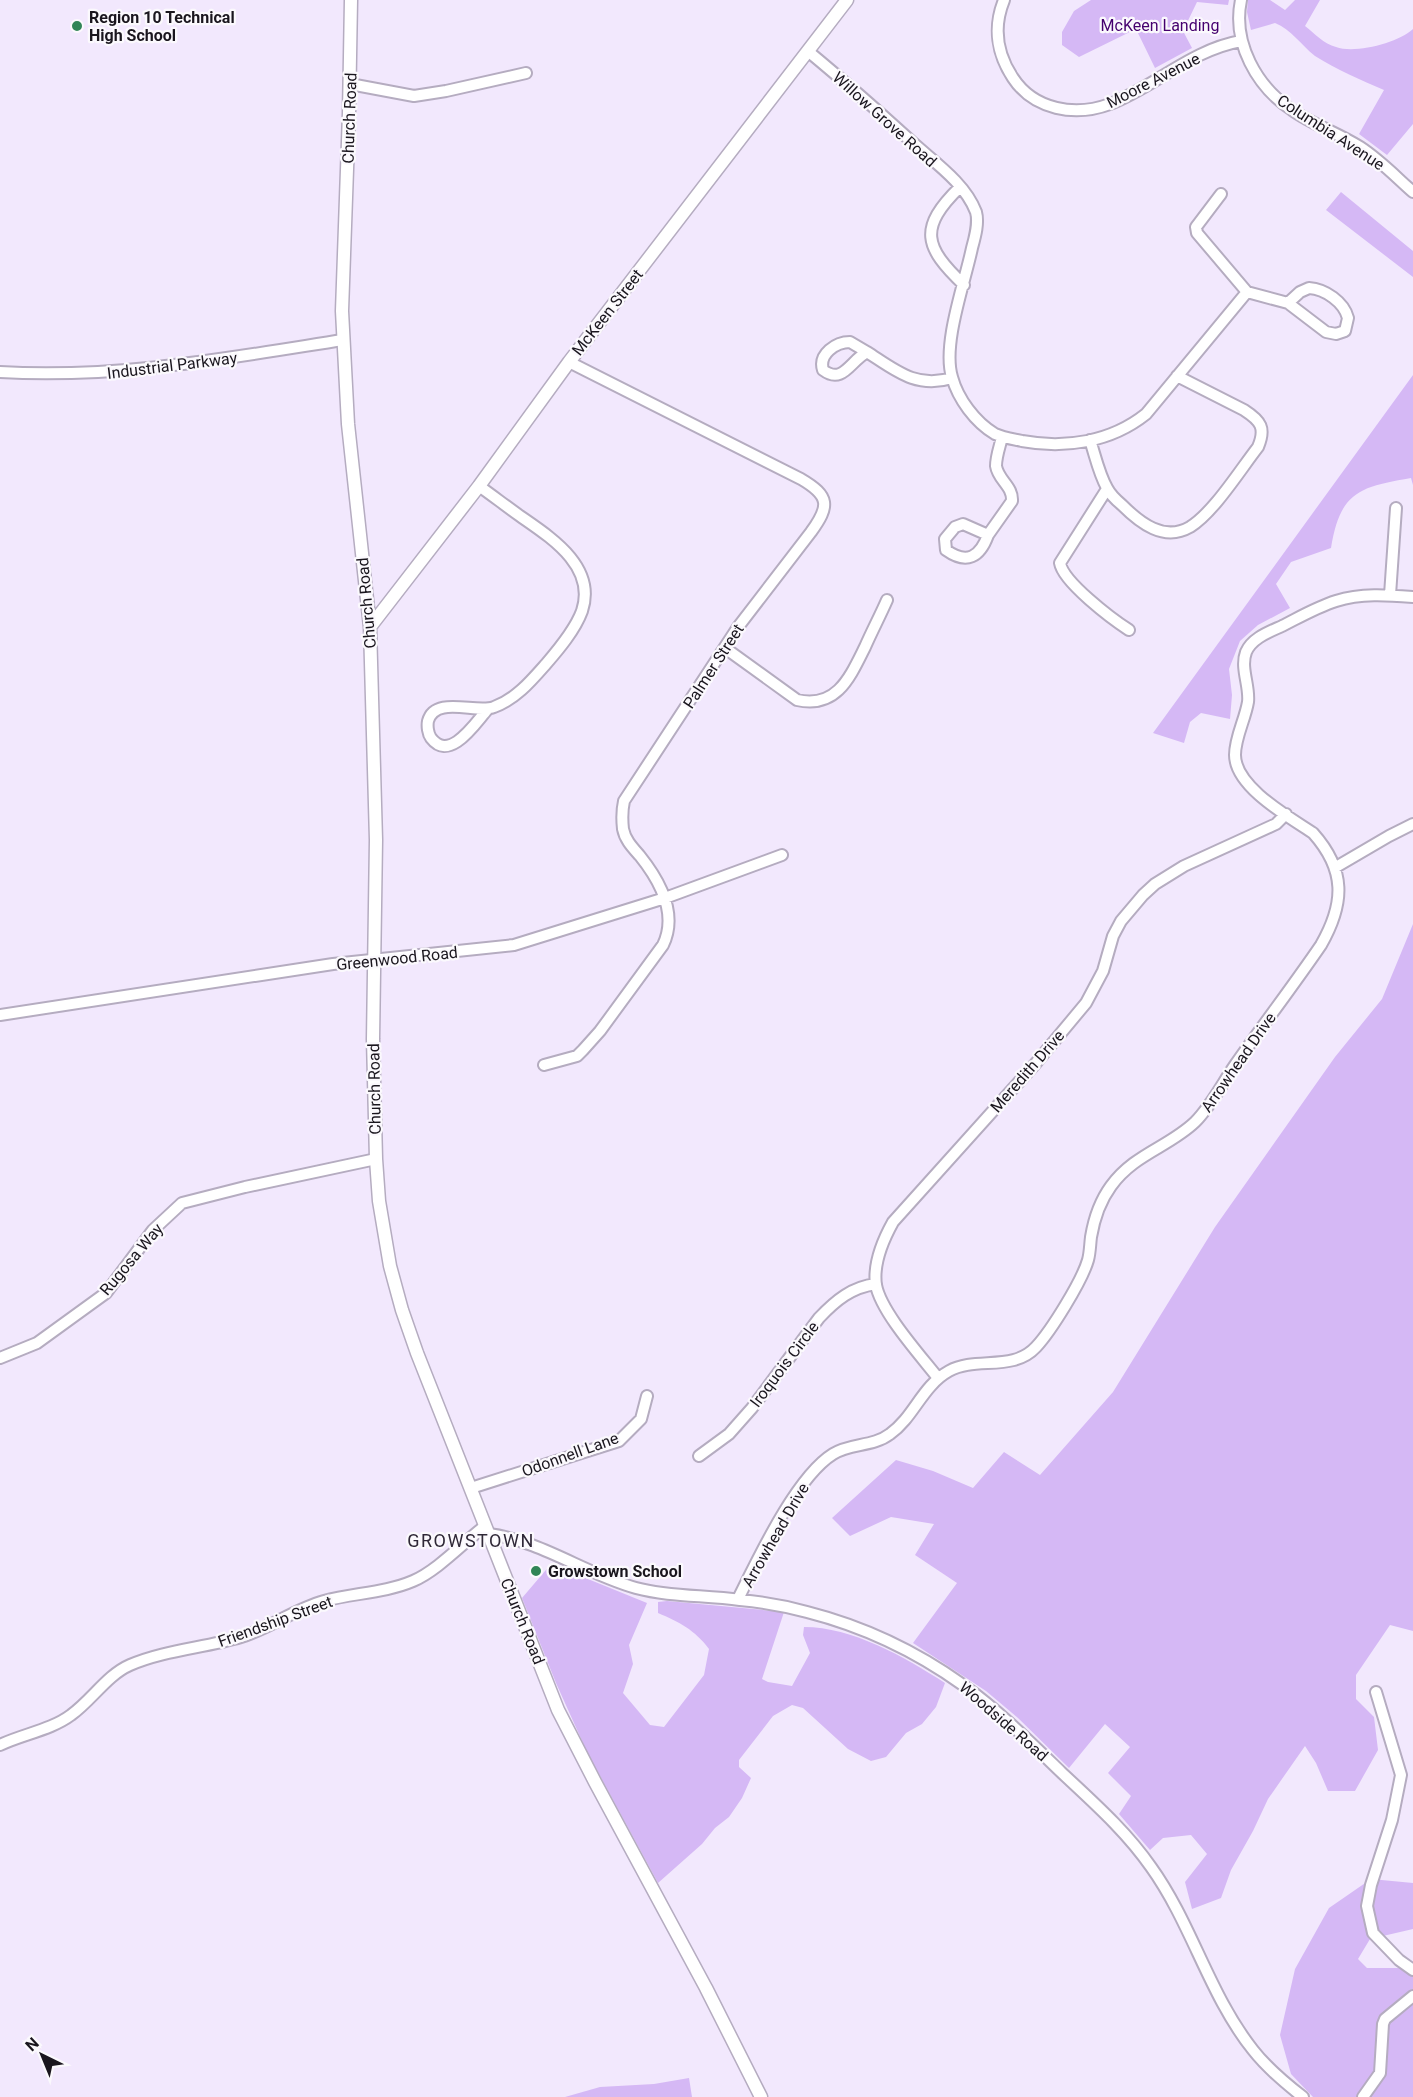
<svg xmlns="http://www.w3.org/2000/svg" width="1413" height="2097" font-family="Roboto,sans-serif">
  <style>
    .green { fill: #d5b8f5 }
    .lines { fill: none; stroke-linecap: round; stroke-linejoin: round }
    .minor-casing { stroke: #b5acc0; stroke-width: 14 }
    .tertiary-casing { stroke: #b5acc0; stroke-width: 15 }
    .minor { stroke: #fff; stroke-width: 10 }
    .tertiary { stroke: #fff; stroke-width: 12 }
    .poi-dot { fill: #318557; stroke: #fbf9fd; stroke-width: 2 }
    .labels { text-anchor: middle; stroke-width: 4.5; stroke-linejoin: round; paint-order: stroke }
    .poi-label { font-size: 16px; font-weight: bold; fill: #1a161e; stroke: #fbf9fd; text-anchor: start }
    .park-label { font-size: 16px; fill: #45006e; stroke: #fbf9fd }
    .street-label { font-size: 16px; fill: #1a161e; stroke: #fbf9fd }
    .neighbourhood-label { font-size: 18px; letter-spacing: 1.5px; fill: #2f2837; stroke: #fbf9fd }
  </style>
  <rect width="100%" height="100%" fill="#f2e8fd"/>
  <!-- green -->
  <path class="green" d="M1091 0H1229L1228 5 1197 2 1183 31 1192 48 1155 68 1136 29 1079 57 1062 45V32L1074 11Z
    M1248 0H1270L1285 10 1295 0H1320L1305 26C1314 33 1324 44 1336 47 1355 54 1398 43 1413 29V124L1387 155 1359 134 1384 90C1361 80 1337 70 1315 56 1301 45 1291 29 1275 23L1251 30 1247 12Z
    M1341 192 1413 251V277L1326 210Z
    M1413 375V485L1411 478C1359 487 1340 492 1331 548L1291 562 1276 584 1290 608 1258 625 1240 641 1229 669 1232 695 1230 719 1201 713 1190 722 1184 743 1153 733Z
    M1413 924V1631L1390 1625 1356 1675V1699L1374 1717 1378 1750 1355 1791H1328L1316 1763 1305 1746 1268 1799 1253 1831 1231 1870 1221 1898 1192 1909 1185 1882 1207 1854 1191 1835 1163 1838 1150 1850 1119 1814 1131 1796 1108 1773 1130 1747 1105 1724 1069 1768 1018 1718 986 1691 913 1643 957 1583 915 1555 934 1524 891 1517 850 1536 832 1518 896 1460 933 1471 973 1488 1004 1452 1040 1475 1113 1392 1215 1227 1335 1057 1382 999Z
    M551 1564 647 1603 629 1645 633 1664 623 1693 650 1725 664 1727 704 1675 709 1649C695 1630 679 1622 658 1613V1602L667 1601 784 1612 762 1679 768 1682 792 1686 810 1653 803 1635 804 1627C852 1627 905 1657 945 1683L936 1707 922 1724 906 1733 886 1757 871 1761 848 1749 803 1708 792 1705 773 1716 739 1760V1767L751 1778 742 1798 729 1817 715 1828 702 1844 658 1883 587 1752 556 1683 522 1598Z
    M1371 1879 1413 1883V1929L1370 1939 1358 1959 1367 1968H1413V2097H1313L1291 2074 1280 2035 1295 1969 1329 1908Z
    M689 2078 692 2097H565L600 2087 654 2084Z"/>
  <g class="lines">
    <defs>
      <path id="minor" d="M1004 0C993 27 997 54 1013 78 1034 110 1075 117 1110 104 1156 86 1191 50 1241 41
        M1241 0C1232 43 1257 87 1292 110 1313 125 1338 133 1360 147 1380 160 1396 177 1413 192
        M809 52C844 81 878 111 912 142 934 162 965 183 976 212 979 223 975 237 972 248 965 282 942 344 952 377 958 399 975 422 995 434 1004 438 1013 439 1022 441 1065 449 1111 442 1146 414L1247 292 1288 303
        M350 84 414 96 446 91 526 73
        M960 187C918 228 924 247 964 285
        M1221 194 1196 227 1197 233 1247 292
        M1309 288C1325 289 1344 302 1348 318L1345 331 1336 334 1326 332 1288 303 1300 292Z
        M850 342 867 352C850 361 843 385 823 370 818 354 836 342 850 342Z
        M867 352C895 370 916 389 952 378
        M0 372C116 379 228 358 343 340
        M1090 440C1095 455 1099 474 1107 488 1110 494 1116 500 1122 505 1140 523 1164 542 1190 527 1214 512 1240 470 1258 447 1266 428 1261 421 1244 410L1177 376
        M479 486C493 496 506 506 520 516 550 537 597 566 582 611 575 630 559 649 546 664 531 681 516 699 494 707 477 714 435 695 428 721 427 726 428 734 431 738 450 763 476 722 487 710
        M1107 489 1060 563C1063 582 1112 619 1129 630
        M963 524 988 535C980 557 967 565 946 550L945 539 955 527Z
        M988 535 1012 501C1013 486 998 480 996 466 996 456 1000 446 1002 437
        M1390 595 1396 508
        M725 648 797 700C837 709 850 677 865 647 872 631 880 616 887 600
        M1336 867 1389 836 1413 824
        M0 1015 333 964 514 945 665 898 782 855
        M544 1065 577 1056 583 1050 600 1031 663 945C678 914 660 881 640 856 633 848 625 840 623 829 622 820 622 810 624 801L738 627 811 532C830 506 830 496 801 479L569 362
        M0 1358 37 1343 106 1293 153 1230 182 1203 245 1187 376 1159
        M938 1378C920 1355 881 1312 876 1285 873 1264 883 1240 893 1222L1036 1063 1086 1003 1103 971 1113 936 1121 921 1143 895 1155 884 1184 866 1276 824 1286 814
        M699 1456 729 1434 752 1408 819 1318C836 1300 852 1287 876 1284
        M471 1488 619 1441 641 1419 647 1396
        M489 1534C542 1541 585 1574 636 1588 670 1597 705 1595 740 1600 762 1602 785 1606 807 1612 862 1626 917 1652 963 1685 999 1711 1030 1742 1061 1772 1093 1802 1126 1831 1151 1867 1192 1924 1209 1995 1253 2050 1267 2068 1285 2083 1303 2097
        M738 1599C758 1559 796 1477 833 1454 850 1443 873 1447 890 1434 914 1417 922 1386 949 1371 976 1356 1013 1372 1036 1347 1051 1331 1082 1281 1088 1260 1090 1253 1090 1245 1091 1237 1094 1219 1100 1201 1111 1186 1134 1154 1169 1147 1195 1122 1211 1106 1222 1084 1235 1065 1263 1025 1293 986 1321 945 1345 903 1346 870 1313 833 1289 817 1235 787 1235 755 1235 737 1245 720 1248 702 1250 686 1240 668 1246 652 1252 638 1269 632 1282 626 1300 617 1317 607 1336 601 1361 593 1387 595 1413 597
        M1376 1692 1401 1775 1392 1820 1371 1885 1367 1906 1373 1933 1399 1960 1413 1970
        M0 1745C23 1734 51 1730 71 1715 92 1700 107 1675 130 1665 165 1650 204 1648 241 1637 270 1628 295 1609 324 1601 353 1593 385 1593 413 1581 437 1571 464 1542 485 1526
        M1363 2097 1380 2073 1383 2024 1385 2019 1413 1996"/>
      <path id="tertiary" d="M351 0 349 113 342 311 348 424 370 627 376 840 373 1039 376 1159 379 1201 390 1266 402 1310 417 1353 558 1710 595 1782 706 1988 761 2097
        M370 627 479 486 569 362 847 0"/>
    </defs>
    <!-- minor casing -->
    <use href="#minor" class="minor-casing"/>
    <!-- tertiary casing -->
    <use href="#tertiary" class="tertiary-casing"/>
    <!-- minor -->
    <use href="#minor" class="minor"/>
    <!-- tertiary -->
    <use href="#tertiary" class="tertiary"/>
  </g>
  <!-- markers -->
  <g class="poi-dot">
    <circle cx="77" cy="26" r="6"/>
    <circle cx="536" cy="1571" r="6"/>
  </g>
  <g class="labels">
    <!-- poi labels -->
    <g class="poi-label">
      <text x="89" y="23">Region 10 Technical<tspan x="89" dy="18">High School</tspan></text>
      <text x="548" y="1577">Growstown School</text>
    </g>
    <!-- park labels -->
    <g class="park-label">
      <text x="1160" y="31">McKeen Landing</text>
    </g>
    <!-- street labels -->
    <g class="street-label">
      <text transform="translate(1153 80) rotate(-27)" y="6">Moore Avenue</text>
      <text transform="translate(349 118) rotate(-88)" y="6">Church Road</text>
      <text transform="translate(885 119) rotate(42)" y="6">Willow Grove Road</text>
      <text transform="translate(1331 132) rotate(33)" y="6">Columbia Avenue</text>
      <text transform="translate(607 312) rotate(-52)" y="6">McKeen Street</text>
      <text transform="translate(172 365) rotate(-7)" y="6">Industrial Parkway</text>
      <text transform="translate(366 603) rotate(-95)" y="6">Church Road</text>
      <text transform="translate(713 666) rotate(-57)" y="6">Palmer Street</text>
      <text transform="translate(397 958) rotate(-6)" y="6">Greenwood Road</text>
      <text transform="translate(1238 1062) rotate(-55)" y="6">Arrowhead Drive</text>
      <text transform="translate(1027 1071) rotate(-49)" y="6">Meredith Drive</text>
      <text transform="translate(374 1089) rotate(-91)" y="6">Church Road</text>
      <text transform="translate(131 1259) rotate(-50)" y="6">Rugosa Way</text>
      <text transform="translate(784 1364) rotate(-53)" y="6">Iroquois Circle</text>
      <text transform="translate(570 1454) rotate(-20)" y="6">Odonnell Lane</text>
      <text transform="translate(775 1535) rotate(-60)" y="6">Arrowhead Drive</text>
      <text transform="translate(275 1621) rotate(-20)" y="6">Friendship Street</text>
      <text transform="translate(523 1621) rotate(68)" y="6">Church Road</text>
      <text transform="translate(1004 1721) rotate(41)" y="6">Woodside Road</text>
    </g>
    <!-- neighbourhood labels -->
    <g class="neighbourhood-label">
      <text x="471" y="1547">GROWSTOWN</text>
    </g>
  </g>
  <!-- north arrow -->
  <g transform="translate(42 2055) rotate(317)" stroke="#fbf9fd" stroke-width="4.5" paint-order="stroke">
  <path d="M0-4.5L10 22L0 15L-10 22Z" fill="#1a161e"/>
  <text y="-9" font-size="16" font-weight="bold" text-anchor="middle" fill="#1a161e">N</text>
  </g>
</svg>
